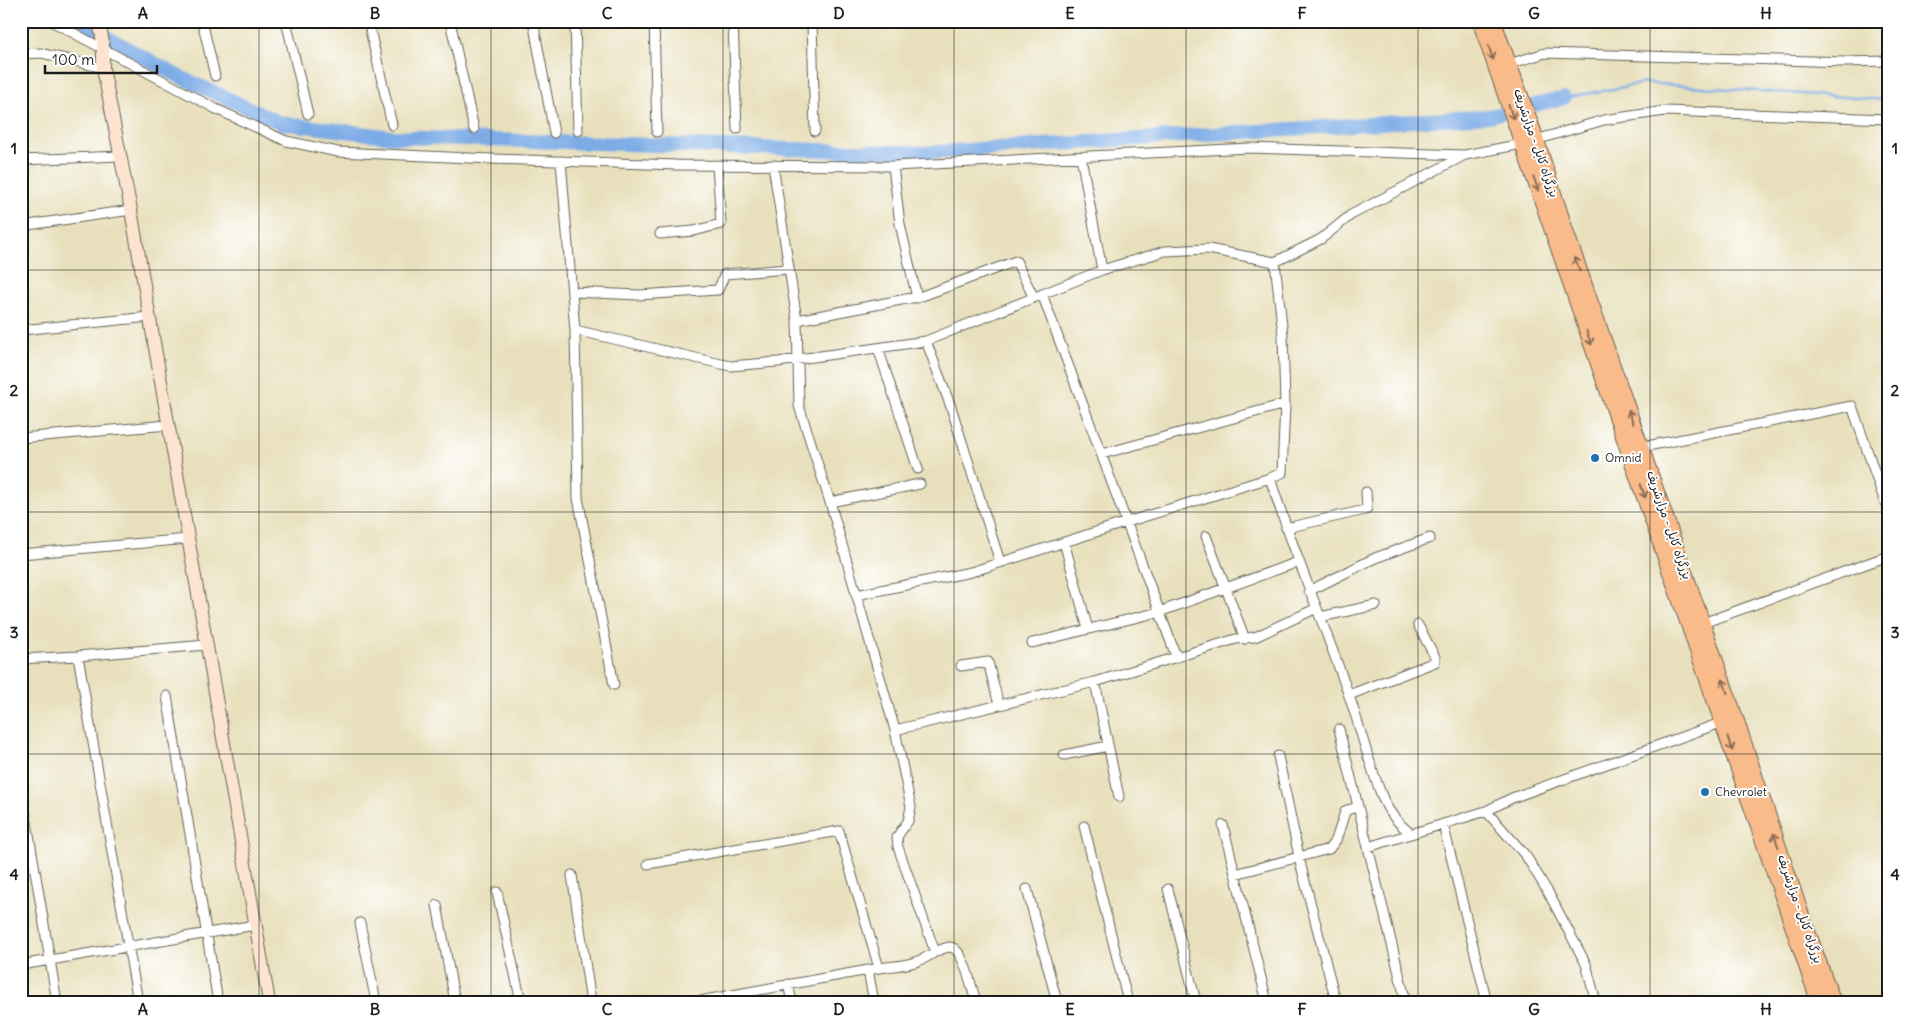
<svg xmlns="http://www.w3.org/2000/svg" width="1909" height="1023" font-family="Delius,'Playpen Sans Arabic',sans-serif">
  <style>
    .lines { fill: none; stroke-linecap: round; stroke-linejoin: round }
    .stream { stroke: #7cabe6; stroke-width: 2.5 }
    .river { stroke: #7cabe6; stroke-width: 14 }
    .street-casing { stroke: #636154; stroke-width: 11 }
    .secondary-casing { stroke: #636154; stroke-width: 14 }
    .highway-casing { stroke: #636154; stroke-width: 17 }
    .street { stroke: #fff; stroke-width: 9 }
    .secondary { stroke: #fde4d1; stroke-width: 12 }
    .highway { stroke: #fabb8b; stroke-width: 15 }
    .oneway { stroke: #8b6c54 }
    .grid { fill: none; stroke: #1c1c1c; stroke-width: 1; stroke-opacity: 0.55 }
    .poi-dot { fill: #1f6fb2; stroke: #fff; stroke-width: 2 }
    .labels { text-anchor: middle; stroke-width: 4; stroke-linejoin: round; paint-order: stroke }
    .street-label { font-size: 12px; fill: #1c1c1c; stroke: #fff }
    .poi-label { font-size: 12px; fill: #1c1c1c; stroke: #fff; text-anchor: start }
    .neatline { fill: none; stroke: #1c1c1c; stroke-width: 2 }
    .grid-label { font-size: 16px; text-anchor: middle; font-weight: bold; fill: #1c1c1c }
  </style>
  <rect width="100%" height="100%" fill="#fff"/>
  <filter id="ink" filterUnits="userSpaceOnUse"><feTurbulence type="fractalNoise" baseFrequency=".02" numOctaves="2"/><feDisplacementMap in="SourceGraphic" scale="10" xChannelSelector="R" yChannelSelector="G"/><feConvolveMatrix kernelMatrix="1 2 1 2 8 2 1 2 1" color-interpolation-filters="sRGB"/></filter>
  <filter id="wash" filterUnits="userSpaceOnUse"><feTurbulence type="fractalNoise" baseFrequency=".0096" numOctaves="4" result="noise"/><feDisplacementMap in="SourceGraphic" scale="20" xChannelSelector="R" yChannelSelector="G"/><feGaussianBlur stdDeviation="1.12" result="paint"/><feColorMatrix in="noise" values="0 0 0 0 0 0 0 0 0 0 0 0 0 0 0 0 0 1.4 0 .05"/><feComposite in="paint" operator="in"/></filter>
  <g filter="url(#wash)">
    <rect width="100%" height="100%" fill="#e8e0bc"/>
    <g class="lines">
      <!-- stream -->
      <path class="stream" d="M1564 98 1645 83 1888 100"/>
      <!-- river -->
      <path class="river" d="M78 21 174 74 281 123 393 137 923 153 1490 116 1564 98"/>
    </g>
  </g>
  <g filter="url(#ink)">
    <g class="lines">
      <defs>
        <path id="street" d="M51 21 216 109 286 141 338 152 492 159 677 165 893 166 1250 148 1464 155
          M202 21 215 76
          M286 21 308 114
          M368 21 392 125
          M450 21 474 129
          M533 21 554 133
          M575 21 578 131
          M654 21 657 132
          M733 21 737 129
          M812 21 815 131
          M21 54 41 53 103 68
          M1509 64 1545 53 1845 62 1888 61
          M1081 157 1102 270
          M21 160 120 156
          M561 161 575 330 730 366 778 362 926 341 1102 270 1165 251 1208 249 1275 262 1321 239 1351 215 1465 155 1522 144 1604 120 1665 111 1888 119
          M773 165 797 320 799 406 830 502 895 730 911 807 908 821 897 837 898 847 935 952C940 950 946 947 950 947 964 948 972 990 976 1002
          M893 166 900 224 917 298
          M21 226 131 210
          M660 234 694 231 721 224 717 165
          M572 292 639 295 718 290 725 274 788 269
          M1042 294 1176 656
          M797 320 922 296 1016 261 1034 298
          M21 330 149 317
          M575 330 578 498 614 685
          M926 341 951 407 1000 562
          M878 348 918 469
          M21 438 168 425
          M1642 447 1852 406 1888 511
          M1102 454 1285 404
          M1270 478C1293 551 1323 621 1348 693 1361 729 1369 766 1384 801 1390 815 1399 824 1410 833
          M830 502 920 484
          M1286 528 1365 510 1367 508 1366 492
          M1206 536 1245 639
          M1064 542 1088 629
          M21 554 188 539
          M1309 591 1375 558 1430 538
          M856 595 971 572 1127 522 1270 478 1282 473 1285 404 1283 335 1275 262
          M1320 617 1376 605
          M1703 623 1888 556
          M1032 643 1159 612 1298 562
          M78 656 138 1002
          M21 659 78 656 206 645
          M961 666 988 662 999 705
          M1095 682 1119 797
          M1349 695 1435 662V657L1418 625
          M167 696 218 1002
          M1339 729 1406 1002
          M895 730 1095 682 1236 639 1255 637 1317 608
          M1064 755 1108 746
          M1278 756 1301 866 1336 1002
          M21 787 57 1002
          M1486 811 1526 856 1548 892 1586 964 1596 1002
          M1443 824 1487 1002
          M1223 825 1267 1002
          M1084 826 1128 1002
          M1368 847 1486 811 1512 798 1726 721
          M648 864 839 831 879 968
          M1235 874 1329 849 1336 840 1345 812 1347 810 1358 807
          M572 875 591 1002
          M1027 889 1057 1002
          M1168 889 1196 1002
          M497 892 521 1002
          M437 905 455 1002
          M360 923 376 1002
          M21 965 255 925
          M868 970 874 1002
          M788 984 792 1002
          M694 1002 879 968C901 965 917 965 935 952"/>
        <path id="secondary" d="M99 21 103 43V68L131 210 269 1002"/>
        <path id="highway" d="M1480 21 1819 1002
          M1493 21 1534 133 1567 235 1735 717 1800 911 1833 1002"/>
      </defs>
      <!-- street casing -->
      <use href="#street" class="street-casing"/>
      <!-- secondary casing -->
      <use href="#secondary" class="secondary-casing"/>
      <!-- highway casing -->
      <use href="#highway" class="highway-casing"/>
      <!-- street -->
      <use href="#street" class="street"/>
      <!-- secondary -->
      <use href="#secondary" class="secondary"/>
      <!-- highway -->
      <use href="#highway" class="highway"/>
    </g>
    <!-- one-way arrows -->
    <defs><path id="oneway-shaft" d="M-6 0H5M1.5-3L5.5 0L1.5 3" fill="none" stroke-width="1.6" stroke-linecap="round" stroke-linejoin="round" transform="scale(1.25)"/></defs>
    <g class="oneway">
      <use href="#oneway-shaft" transform="translate(1491 53) rotate(71)"/>
      <use href="#oneway-shaft" transform="translate(1511 112) rotate(71)"/>
      <use href="#oneway-shaft" transform="translate(1536 184) rotate(71)"/>
      <use href="#oneway-shaft" transform="translate(1577 264) rotate(-110)"/>
      <use href="#oneway-shaft" transform="translate(1589 338) rotate(71)"/>
      <use href="#oneway-shaft" transform="translate(1631 417) rotate(-110)"/>
      <use href="#oneway-shaft" transform="translate(1643 491) rotate(71)"/>
      <use href="#oneway-shaft" transform="translate(1725 686) rotate(-109)"/>
      <use href="#oneway-shaft" transform="translate(1730 744) rotate(71)"/>
      <use href="#oneway-shaft" transform="translate(1776 840) rotate(-108)"/>
    </g>
  </g>
  <!-- grid -->
  <path class="grid" d="M259 21V1002M491 21V1002M723 21V1002M954 21V1002M1186 21V1002M1418 21V1002M1650 21V1002M21 270H1888M21 512H1888M21 754H1888"/>
  <!-- markers -->
  <g class="poi-dot">
    <circle cx="1595" cy="458" r="5"/>
    <circle cx="1705" cy="792" r="5"/>
  </g>
  <g class="labels">
    <!-- street labels -->
    <g class="street-label">
      <text transform="translate(1536 143) rotate(71)" y="4">بزرگراه کابل - مزارشریف</text>
      <text transform="translate(1669 525) rotate(71)" y="4">بزرگراه کابل - مزارشریف</text>
      <text transform="translate(1800 909) rotate(71)" y="4">بزرگراه کابل - مزارشریف</text>
    </g>
    <!-- poi labels -->
    <g class="poi-label">
      <text x="1605" y="462">Omnid</text>
      <text x="1715" y="796">Chevrolet</text>
    </g>
  </g>
  <!-- margin -->
  <rect width="1909" height="1023" fill="none" stroke="#fff" stroke-width="55"/>
  <!-- scale -->
  <path d="M45 65v8h112v-8" fill="none" stroke="#1c1c1c" stroke-width="2.5"/>
  <text x="52" y="65" font-size="15" fill="#1c1c1c" stroke="#ffffff" stroke-width="4" paint-order="stroke">100 m</text>
  <rect x="28" y="28" width="1854" height="968" class="neatline"/>
  <g class="grid-label">
    <text x="143" y="19">A</text>
    <text x="375" y="19">B</text>
    <text x="607" y="19">C</text>
    <text x="839" y="19">D</text>
    <text x="1070" y="19">E</text>
    <text x="1302" y="19">F</text>
    <text x="1534" y="19">G</text>
    <text x="1766" y="19">H</text>
    <text x="14" y="154">1</text>
    <text x="1895" y="154">1</text>
    <text x="14" y="396">2</text>
    <text x="1895" y="396">2</text>
    <text x="14" y="638">3</text>
    <text x="1895" y="638">3</text>
    <text x="14" y="880">4</text>
    <text x="1895" y="880">4</text>
    <text x="143" y="1015">A</text>
    <text x="375" y="1015">B</text>
    <text x="607" y="1015">C</text>
    <text x="839" y="1015">D</text>
    <text x="1070" y="1015">E</text>
    <text x="1302" y="1015">F</text>
    <text x="1534" y="1015">G</text>
    <text x="1766" y="1015">H</text>
  </g>
</svg>
